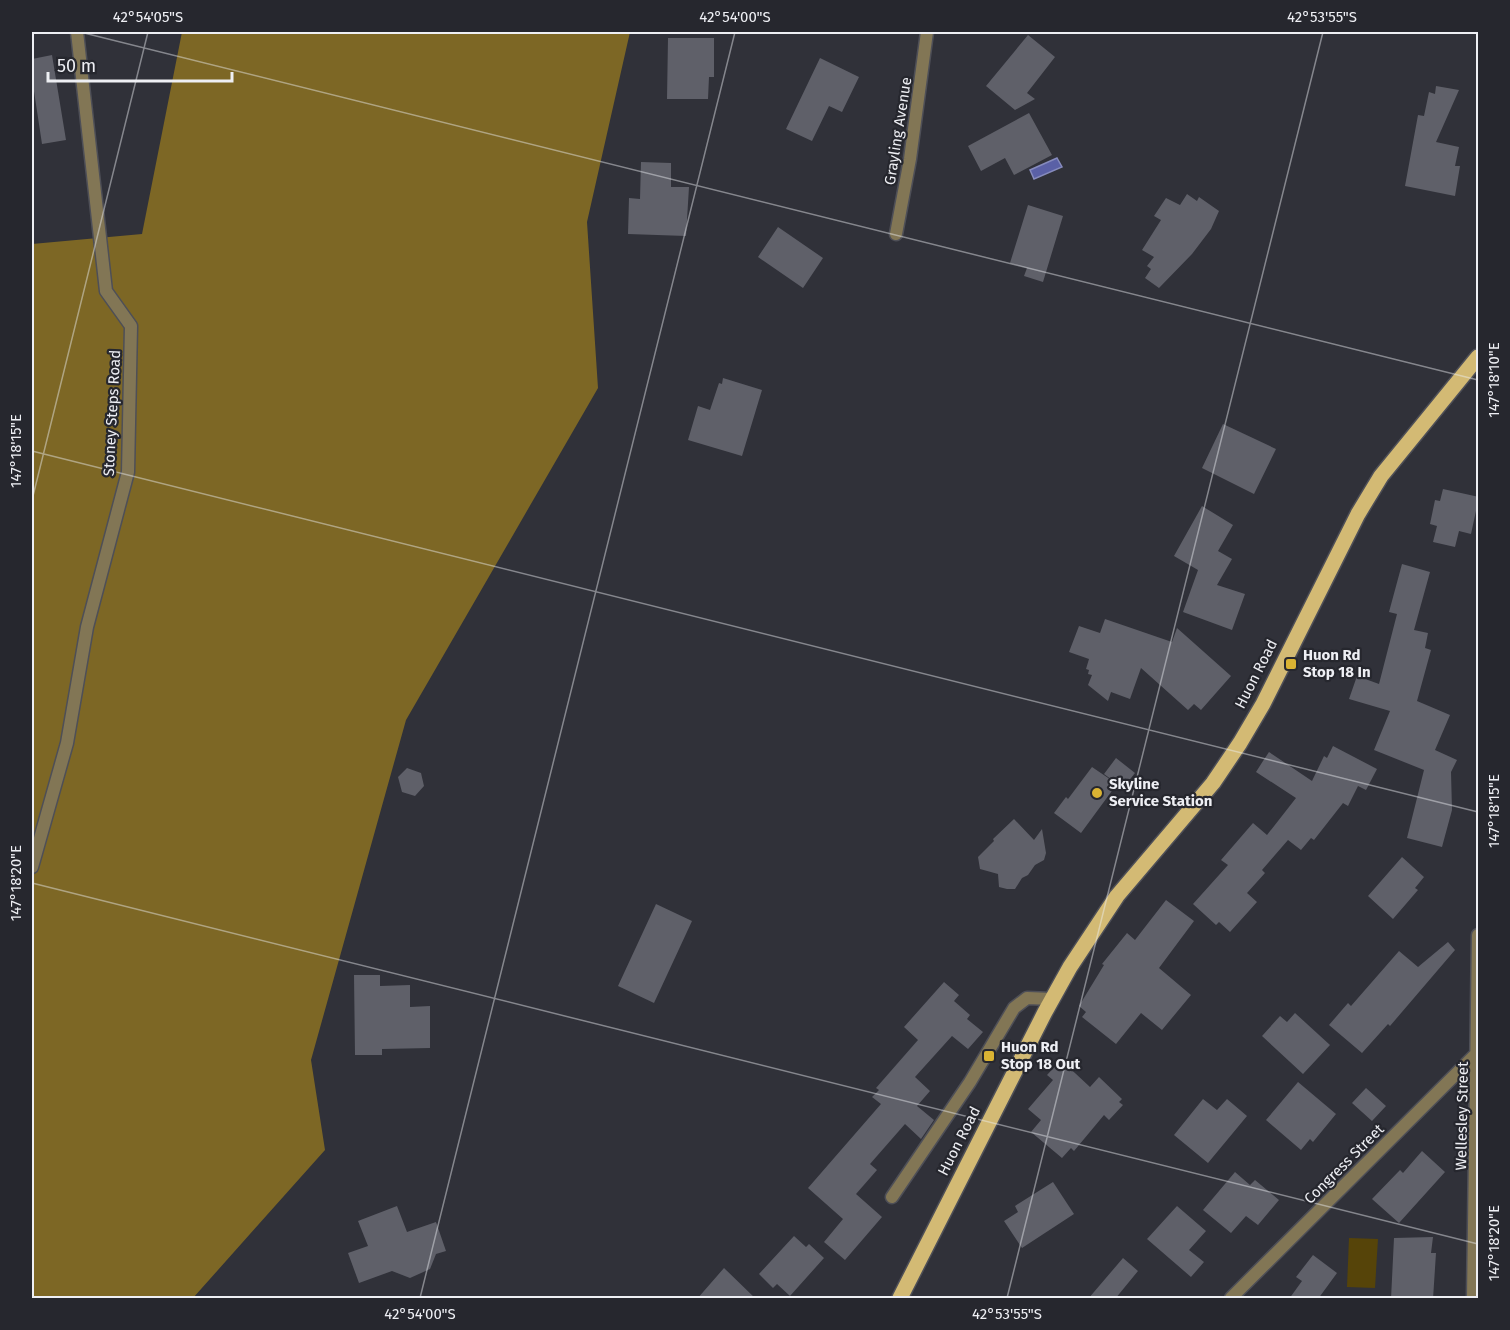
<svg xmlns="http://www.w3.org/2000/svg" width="1510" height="1330" font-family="'Fira Sans',sans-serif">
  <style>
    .green { fill: #564409 }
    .forest { fill: #7d6725 }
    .water { fill: #5a60a6; stroke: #868bbd; stroke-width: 1.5 }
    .building { fill: #5f6069 }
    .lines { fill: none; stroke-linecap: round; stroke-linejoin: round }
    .lane-casing { stroke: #4e4f57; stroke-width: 15 }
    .street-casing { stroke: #4e4f57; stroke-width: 15 }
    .primary-casing { stroke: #4e4f57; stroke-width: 18 }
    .lane { stroke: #827655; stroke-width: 12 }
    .street { stroke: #827655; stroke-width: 12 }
    .primary { stroke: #d3ba74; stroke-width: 15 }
    .ticks { fill: none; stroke: #eeeff4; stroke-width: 1.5; stroke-opacity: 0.45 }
    .poi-dot { fill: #dab333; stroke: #26272e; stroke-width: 2 }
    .labels { text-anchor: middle; stroke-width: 4.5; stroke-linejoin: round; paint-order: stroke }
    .street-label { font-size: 15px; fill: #eeeff4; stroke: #26272e }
    .poi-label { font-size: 15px; font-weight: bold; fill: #eeeff4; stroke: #26272e; text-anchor: start }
    .neatline { fill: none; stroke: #eeeff4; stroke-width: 2 }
    .ticks-label { font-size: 15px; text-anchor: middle; fill: #eeeff4 }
  </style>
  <rect width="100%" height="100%" fill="#303139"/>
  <!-- green -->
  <path class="green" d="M1349 1238 1378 1239 1375 1288 1347 1287Z"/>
  <!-- forest -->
  <path class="forest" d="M182 32H630L587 222 598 388 406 720 311 1060 325 1150 193 1298H32V244L142 234Z"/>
  <!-- water -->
  <path class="water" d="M1057 158 1062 167 1034 179 1030 170Z"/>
  <!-- building -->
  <path class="building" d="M1028 35 1055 57 1027 93 1035 99 1015 110 986 86Z
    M668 38H714V77H709L708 99H667Z
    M52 55 66 140 42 144 32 78V59Z
    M820 58 859 77 842 112 829 106 812 141 786 129Z
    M1436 86 1459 90 1436 142 1459 147 1455 166H1460L1455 196 1405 186 1418 115 1424 116 1429 92 1435 94Z
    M1029 113 1052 155 1014 175 1005 158 981 171 968 146Z
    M641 162 671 163V187H689L686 236 628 234 629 198 640 199Z
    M1187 194 1197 201 1199 197 1219 211 1211 229 1192 254 1159 288 1145 278 1151 269 1147 266 1154 257 1142 250 1161 220 1154 216 1166 198 1180 205Z
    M1028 205 1063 216 1043 282 1024 276 1027 268 1010 263Z
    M778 227 823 258 803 288 758 257Z
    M723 378 762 390 742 456 688 440 698 406 710 410 719 383 722 384Z
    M1223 424 1276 449 1254 494 1202 468Z
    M1443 489 1479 497 1471 534 1459 531 1455 547 1433 542 1437 526 1430 524 1435 500 1440 501Z
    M1202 506 1233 525 1218 551 1232 559 1217 585 1245 594 1232 630 1183 612 1198 570 1174 556Z
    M1402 564 1430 572 1414 630 1428 633 1425 648 1431 650 1417 701 1450 715 1435 750 1457 760 1451 772 1452 810 1442 847 1407 838 1424 770 1374 750 1390 711 1349 699 1357 676 1379 684 1397 614 1389 612Z
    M1105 619 1172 642 1177 628 1231 676 1201 710 1194 704 1188 710 1141 668 1130 699 1111 692 1108 701 1088 685 1092 675 1088 674 1089 670 1086 669 1089 659 1069 652 1079 626 1100 633Z
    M1333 746 1377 769 1366 790 1358 786 1348 806 1343 803 1314 840 1311 838 1301 850 1288 840 1262 870 1265 873 1247 893 1257 902 1230 932 1219 922 1216 925 1193 904 1228 865 1221 860 1253 823 1267 835 1296 798 1256 772 1263 761 1269 752 1312 781 1324 756 1327 758Z
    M1116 758 1135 773 1123 788 1104 774Z
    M1092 767 1117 784 1081 833 1054 813 1066 797 1068 799Z
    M407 768 421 773 424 786 415 796 402 792 398 777Z
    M1014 819 1034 840 1042 829 1046 853 1044 860 1035 865 1028 875 1022 878 1015 889H1007L999 887 998 874 980 869 978 857 994 841 993 839Z
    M1402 857 1424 877 1415 888 1418 890 1393 919 1368 896Z
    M1166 900 1194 921 1159 968 1191 995 1162 1030 1141 1013 1116 1044 1082 1017 1086 1012 1079 1006 1104 965 1102 964 1127 933 1135 940Z
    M656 904 692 921 654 1003 618 986Z
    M1448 942 1455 950 1390 1026 1388 1024 1362 1053 1329 1025 1348 1003 1351 1006 1399 951 1418 967Z
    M354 975H380V986L410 985V1007L430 1006V1048L382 1049V1055H355Z
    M944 982 959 995 954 1001 970 1015 967 1019 983 1032 968 1049 952 1036 915 1077 930 1091 917 1106 934 1120 921 1139 905 1124 870 1164 877 1170 856 1194 882 1217 845 1260 824 1242 843 1219 808 1188 881 1104 872 1097 879 1090 876 1088 918 1040 904 1027Z
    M1295 1013 1330 1045 1303 1074 1262 1036 1280 1016 1287 1022Z
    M1061 1060 1090 1087 1099 1077 1122 1099 1119 1102 1123 1105 1109 1120 1104 1115 1074 1151 1071 1148 1062 1158 1031 1132 1041 1120 1028 1109 1053 1080 1047 1075Z
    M1298 1082 1336 1114 1313 1142 1310 1139 1301 1150 1266 1120Z
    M1366 1088 1386 1106 1372 1121 1352 1103Z
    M1203 1099 1217 1110 1227 1099 1247 1116 1208 1163 1174 1135Z
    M1422 1151 1445 1172 1399 1223 1372 1199 1400 1170 1403 1173Z
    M1235 1172 1250 1185 1255 1180 1279 1200 1258 1225 1246 1216 1231 1233 1203 1210Z
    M1053 1182 1074 1214 1022 1248 1004 1221 1018 1212 1015 1206Z
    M397 1206 407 1232 436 1222 446 1251 436 1254 430 1269 410 1278 392 1271 359 1283 348 1253 368 1246 358 1221Z
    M1177 1206 1206 1231 1189 1250 1204 1262 1191 1277 1147 1239Z
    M794 1236 806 1247 809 1244 824 1258 790 1296 777 1284 773 1288 759 1274Z
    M1433 1237 1431 1253H1436L1433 1299H1391L1394 1238Z
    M1313 1255 1337 1273 1318 1299H1289L1302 1281 1296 1277Z
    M1123 1258 1138 1271 1115 1299H1088Z
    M724 1268 756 1299H697Z"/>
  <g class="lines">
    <defs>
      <path id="lane" d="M32 867 67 743 87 627 128 472 131 326 106 291 77 32
        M892 1197 970 1082 1014 1008 1027 998 1052 999"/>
      <path id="street" d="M896 234 910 159 927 32
        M1231 1298 1478 1052
        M1473 1298 1478 935"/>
      <path id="primary" d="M900 1298 1045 1012 1070 967 1117 896 1213 783 1240 743 1263 704 1358 514 1381 476 1478 357"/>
    </defs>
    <!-- lane casing -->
    <use href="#lane" class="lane-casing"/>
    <!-- street casing -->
    <use href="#street" class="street-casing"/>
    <!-- primary casing -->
    <use href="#primary" class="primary-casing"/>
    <!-- lane -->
    <use href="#lane" class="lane"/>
    <!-- street -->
    <use href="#street" class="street"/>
    <!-- primary -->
    <use href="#primary" class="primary"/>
  </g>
  <!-- ticks -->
  <path class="ticks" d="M80 32 1478 380M32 451 1478 812M32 500 148 32M32 883 1478 1244M420 1298 735 32M1007 1298 1323 32"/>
  <!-- markers -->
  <g class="poi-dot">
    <rect x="1285" y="658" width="12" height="12" rx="3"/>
    <circle cx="1097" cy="793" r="6"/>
    <rect x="983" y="1050" width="12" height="12" rx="3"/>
  </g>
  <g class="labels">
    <!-- street labels -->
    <g class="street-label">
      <text transform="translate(898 131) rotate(-81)" y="5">Grayling Avenue</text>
      <text transform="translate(112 413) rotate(-87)" y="5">Stoney Steps Road</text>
      <text transform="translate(1256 674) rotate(-63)" y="5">Huon Road</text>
      <text transform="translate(1462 1116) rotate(-89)" y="5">Wellesley Street</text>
      <text transform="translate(959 1141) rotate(-63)" y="5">Huon Road</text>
      <text transform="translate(1344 1164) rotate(-45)" y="5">Congress Street</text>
    </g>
    <!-- poi labels -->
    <g class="poi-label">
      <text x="1303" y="660">Huon Rd<tspan x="1303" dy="17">Stop 18 In</tspan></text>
      <text x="1109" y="789">Skyline<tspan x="1109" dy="17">Service Station</tspan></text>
      <text x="1001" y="1052">Huon Rd<tspan x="1001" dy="17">Stop 18 Out</tspan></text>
    </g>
  </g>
  <!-- border -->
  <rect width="1510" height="1330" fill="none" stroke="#26272e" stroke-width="66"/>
  <!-- scale -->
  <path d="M48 72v9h184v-9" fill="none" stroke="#eeeff4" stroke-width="3"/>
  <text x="57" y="72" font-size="18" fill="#eeeff4" stroke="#26272e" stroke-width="4.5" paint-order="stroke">50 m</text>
  <rect x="33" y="33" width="1444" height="1264" class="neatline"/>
  <g class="ticks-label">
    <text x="148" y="22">42°54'05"S</text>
    <text x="735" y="22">42°54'00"S</text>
    <text x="1322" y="22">42°53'55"S</text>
    <text transform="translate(1494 380) rotate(-90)" y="5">147°18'10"E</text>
    <text transform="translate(16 451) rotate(-90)" y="5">147°18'15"E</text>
    <text transform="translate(1494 811) rotate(-90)" y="5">147°18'15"E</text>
    <text transform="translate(16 883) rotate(-90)" y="5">147°18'20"E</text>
    <text transform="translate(1494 1243) rotate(-90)" y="5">147°18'20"E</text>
    <text x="420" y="1319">42°54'00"S</text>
    <text x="1007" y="1319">42°53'55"S</text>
  </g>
</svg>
